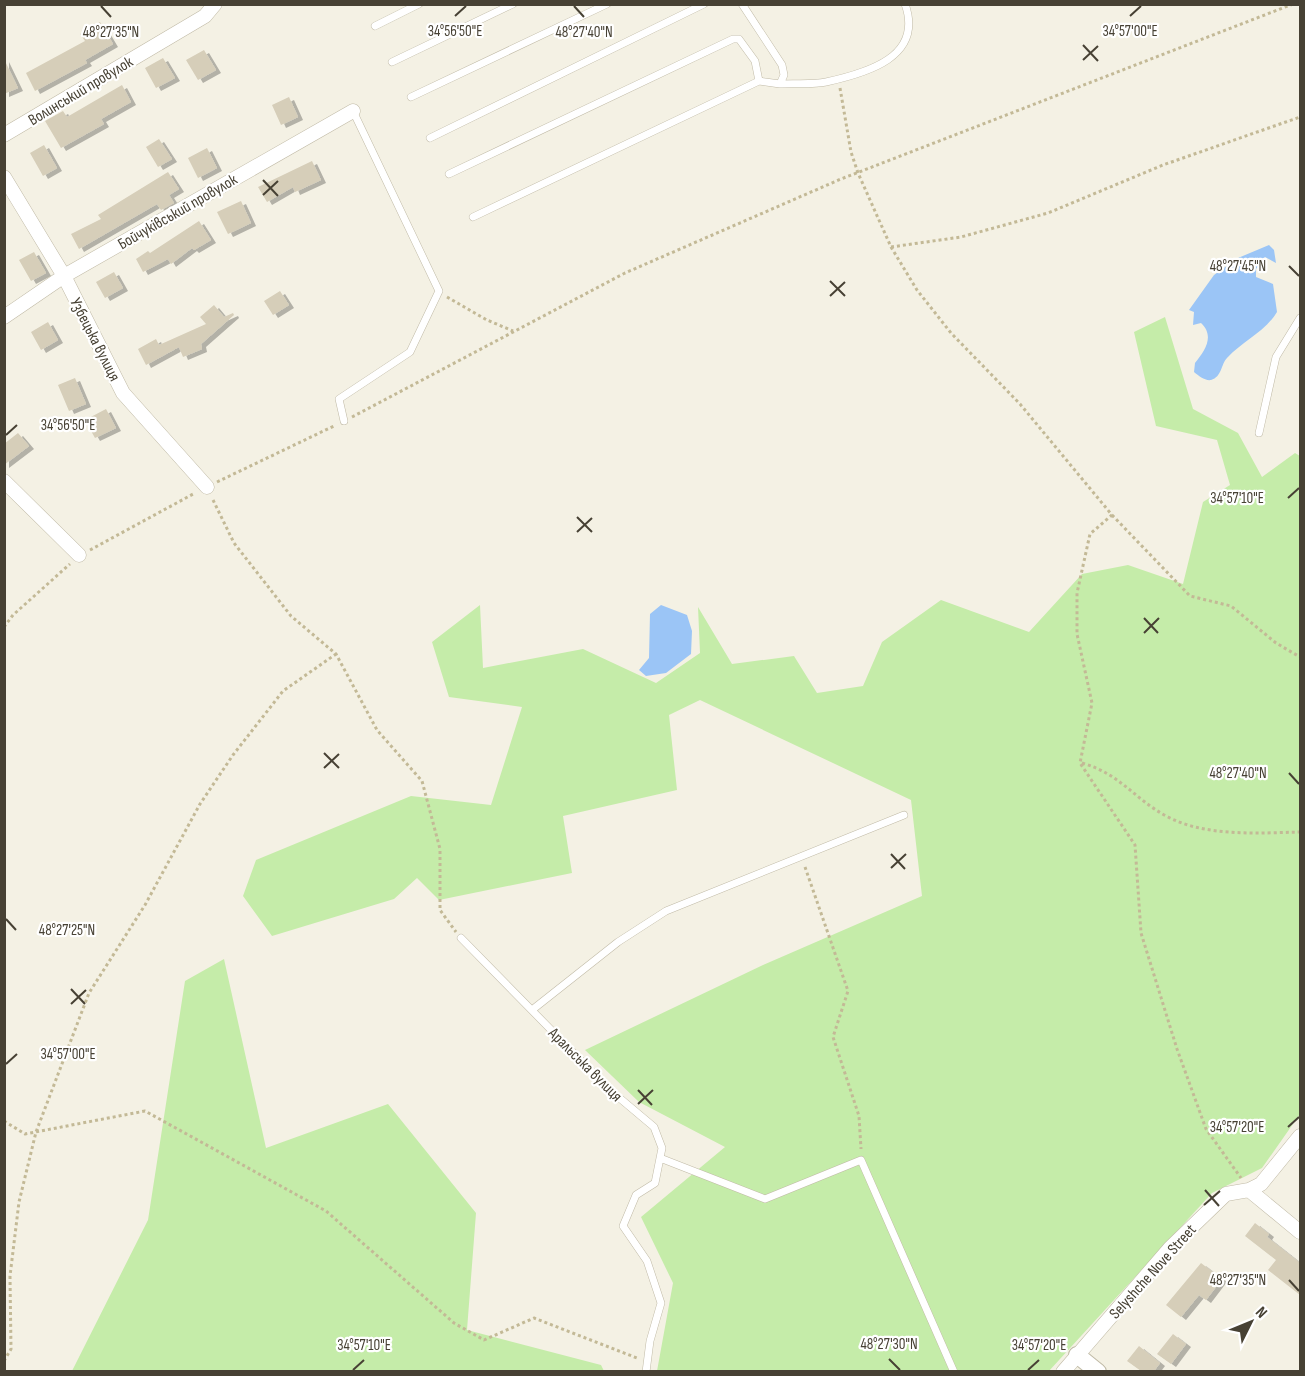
<svg xmlns="http://www.w3.org/2000/svg" width="1305" height="1376" font-family="'Sofia Sans Condensed',sans-serif">
  <style>
    .green { fill: #c5eca9 }
    .water { fill: #9bc5f6 }
    .building { fill: #d6ceb9; filter: url(#shadow) }
    .lines { fill: none; stroke-linecap: round; stroke-linejoin: round }
    .service-casing { stroke: #c0baa6; stroke-width: 8 }
    .minor-casing { stroke: #c0baa6; stroke-width: 15 }
    .tertiary-casing { stroke: #c0baa6; stroke-width: 18 }
    .path { stroke: #c3b996; stroke-width: 3; stroke-dasharray: 3 3; stroke-linecap: butt }
    .service { stroke: #fff; stroke-width: 7 }
    .minor { stroke: #fff; stroke-width: 14 }
    .tertiary { stroke: #fff; stroke-width: 16 }
    .ticks { fill: none; stroke: #474134; stroke-width: 2 }
    .labels { text-anchor: middle; stroke-width: 4.5; stroke-linejoin: round; paint-order: stroke }
    .street-label { font-size: 16px; fill: #474134; stroke: #fff }
    .ticks-label { font-size: 15px; text-anchor: middle; fill: #474134; stroke: #fff; stroke-width: 4.5; stroke-linejoin: round; paint-order: stroke }
  </style>
  <defs>
    <filter id="shadow"><feDropShadow dx="5" dy="3" stdDeviation="0" flood-color="#0004"/></filter>
  </defs>
  <rect width="100%" height="100%" fill="#f4f1e4"/>
  <!-- green -->
  <path class="green" d="M1165 317 1193 409 1238 433 1262 477 1295 453 1300 456V1114L1262 1168 1212 1193 1049 1371H657L673 1283 641 1217 725 1147 639 1102 585 1050 763 965 922 896 911 800 700 700 669 715 677 790 563 816 572 873 439 900 417 878 394 899 272 936 243 896 256 860 411 796 491 805 522 707 449 697 432 642 480 605 483 668 583 649 656 683 700 653 698 607 732 664 794 656 817 693 863 686 882 642 941 600 1029 632 1082 574 1128 565 1183 584 1203 502 1230 485 1217 440 1156 426 1134 332Z
    M224 959 266 1148 388 1104 476 1213 467 1330 601 1365 604 1371H72L148 1220 185 981Z"/>
  <!-- water -->
  <path class="water" d="M1269 245 1274 250 1276 263 1265 257 1256 269V277L1273 284 1277 312C1265 332 1243 341 1227 358 1221 364 1222 377 1211 380 1205 381 1199 376 1194 372L1195 363C1205 351 1215 336 1201 323L1193 325 1194 312 1189 310 1214 275 1238 258Z
    M661 605 687 615 692 631 691 654 666 673 646 676 639 670 649 658 650 614Z"/>
  <!-- building -->
  <path class="building" d="M100 22 113 44 85 60 87 63 35 91 26 73 85 41 80 34Z
    M204 50 216 70 198 80 186 60Z
    M163 58 175 78 156 88 145 68Z
    M4 59 18 88 4 94Z
    M122 85 131 102 101 119 104 124 61 148 45 121 63 111 67 117Z
    M289 97 298 117 281 125 272 105Z
    M159 139 172 159 158 167 146 147Z
    M44 145 57 168 43 176 30 153Z
    M207 148 217 168 198 178 188 158Z
    M312 161 321 180 295 192 293 187 267 202 258 187Z
    M168 172 179 189 169 195 174 203 161 210 157 204 79 249 71 234 101 219 98 215Z
    M241 201 251 223 228 234 217 212Z
    M199 221 211 240 194 250 192 248 171 264 168 259 143 272 136 259 148 251 150 253Z
    M34 252 46 273 31 281 19 260Z
    M114 272 123 288 105 298 96 282Z
    M280 291 289 305 273 315 264 301Z
    M214 305 224 317 233 313 234 315 201 344 202 349 183 357 179 347 146 365 138 349 156 339 159 345 206 324 200 317Z
    M48 322 58 340 41 350 31 332Z
    M75 378 86 404 69 411 58 385Z
    M106 409 116 428 95 438 85 420Z
    M18 433 29 446 4 465V444Z
    M1255 1223 1269 1234 1267 1237 1300 1263V1295L1268 1270 1276 1260 1245 1236Z
    M1201 1263 1222 1279 1206 1300 1199 1295 1181 1317 1166 1305Z
    M1173 1334 1186 1344 1171 1364 1157 1354Z
    M1139 1346 1160 1363 1154 1371H1141L1127 1361Z"/>
  <g class="lines">
    <defs>
      <path id="service" d="M375 26 419 4
        M392 62 513 4
        M780 84C795 83 812 85 826 82 867 73 924 57 905 4
        M411 97 607 4
        M430 138 704 4
        M449 174 733 39H739L755 61 759 81
        M473 217 759 81 780 84 784 75 782 65 742 4
        M344 421 339 399 410 352 439 291 353 111
        M1259 433 1276 357 1300 318
        M461 938 610 1090 654 1127 662 1148 655 1183 636 1195 623 1226 647 1261 661 1303 650 1341 646 1372
        M532 1010 618 942 666 911 904 815
        M660 1158 765 1199 861 1160 954 1372"/>
      <path id="minor" d="M4 135 205 16 215 4
        M4 177 64 276 123 393 207 487
        M4 317 64 276 353 111
        M4 481 79 555
        M1249 1190 1300 1232
        M1063 1372 1170 1248 1226 1194 1249 1190 1261 1184 1300 1136"/>
      <path id="tertiary" d="M1077 1355 1098 1372"/>
    </defs>
    <!-- service casing -->
    <use href="#service" class="service-casing"/>
    <!-- minor casing -->
    <use href="#minor" class="minor-casing"/>
    <!-- tertiary casing -->
    <use href="#tertiary" class="tertiary-casing"/>
    <!-- path -->
    <path class="path" d="M840 88 851 152 858 173 891 247 917 290 951 333 1020 404 1112 515 1090 534 1077 593V634L1092 703 1080 763 1135 845 1141 933 1177 1049 1206 1129 1241 1178
      M891 247 961 237 1048 213 1163 165 1300 117
      M447 297 487 320 513 331
      M352 417 625 273 841 179 1293 4
      M217 482 336 425
      M213 500 234 543 291 616 336 654 377 730 422 781 440 849V910L456 932
      M1112 515 1190 596 1231 606 1276 643 1300 657
      M90 550 195 493
      M4 627 13 615 70 564
      M1082 763C1121 774 1135 800 1168 817 1207 837 1258 833 1300 832
      M805 867 848 991 833 1037 859 1116 861 1149
      M4 1121 25 1134 145 1111 326 1211 454 1323 484 1340 534 1318 637 1358
      M4 1361 11 1349 10 1276 19 1202 36 1132 89 993 145 905 200 804 233 755 283 691 336 654"/>
    <!-- service -->
    <use href="#service" class="service"/>
    <!-- minor -->
    <use href="#minor" class="minor"/>
    <!-- tertiary -->
    <use href="#tertiary" class="tertiary"/>
  </g>
  <!-- ticks -->
  <path class="ticks" d="M101 6 111 17M574 6 584 17M455 16 466 6M1130 16 1141 6M1083 45 1098 61M1083 60 1098 46M263 180 278 196M263 195 278 181M1289 266 1299 276M830 281 845 296M830 296 845 282M6 435 17 425M1288 498 1299 488M577 517 592 532M577 532 592 518M1144 618 1158 633M1144 633 1159 618M324 753 339 768M324 768 339 754M1289 773 1299 784M891 854 905 869M891 868 906 854M6 919 16 930M71 989 85 1004M71 1004 86 990M6 1064 17 1054M638 1090 652 1105M638 1104 653 1090M1288 1127 1299 1117M1205 1190 1219 1206M1204 1205 1220 1191M1289 1280 1299 1291M889 1359 900 1370M353 1370 364 1360M1028 1370 1039 1360"/>
  <g class="labels">
    <!-- street labels -->
    <g class="street-label">
      <text transform="translate(80 90) rotate(-31)" y="6">Волинський провулок</text>
      <text transform="translate(177 211) rotate(-30)" y="6">Бойчуківський провулок</text>
      <text transform="translate(96 339) rotate(63)" y="6">Узбецька вулиця</text>
      <text transform="translate(586 1064) rotate(45)" y="6">Аральська вулиця</text>
      <text transform="translate(1152 1271) rotate(-48)" y="6">Selyshche Nove Street</text>
    </g>
  </g>
  <g class="ticks-label">
    <text x="455" y="36">34°56'50"E</text>
    <text x="1130" y="36">34°57'00"E</text>
    <text x="111" y="37">48°27'35"N</text>
    <text x="584" y="37">48°27'40"N</text>
    <text x="1238" y="271">48°27'45"N</text>
    <text x="68" y="430">34°56'50"E</text>
    <text x="1237" y="503">34°57'10"E</text>
    <text x="1238" y="778">48°27'40"N</text>
    <text x="67" y="935">48°27'25"N</text>
    <text x="68" y="1059">34°57'00"E</text>
    <text x="1237" y="1132">34°57'20"E</text>
    <text x="1238" y="1285">48°27'35"N</text>
    <text x="889" y="1349">48°27'30"N</text>
    <text x="364" y="1350">34°57'10"E</text>
    <text x="1039" y="1350">34°57'20"E</text>
  </g>
  <!-- border -->
  <rect width="1305" height="1376" fill="none" stroke="#474134" stroke-width="12"/>
  <!-- north arrow -->
  <g transform="translate(1251 1322) rotate(47)" stroke="#ffffff" stroke-width="4.5" paint-order="stroke">
  <path d="M0-4.5L10 22L0 15L-10 22Z" fill="#474134"/>
  <text y="-9" font-size="16" font-weight="bold" text-anchor="middle" fill="#474134">N</text>
  </g>
</svg>
